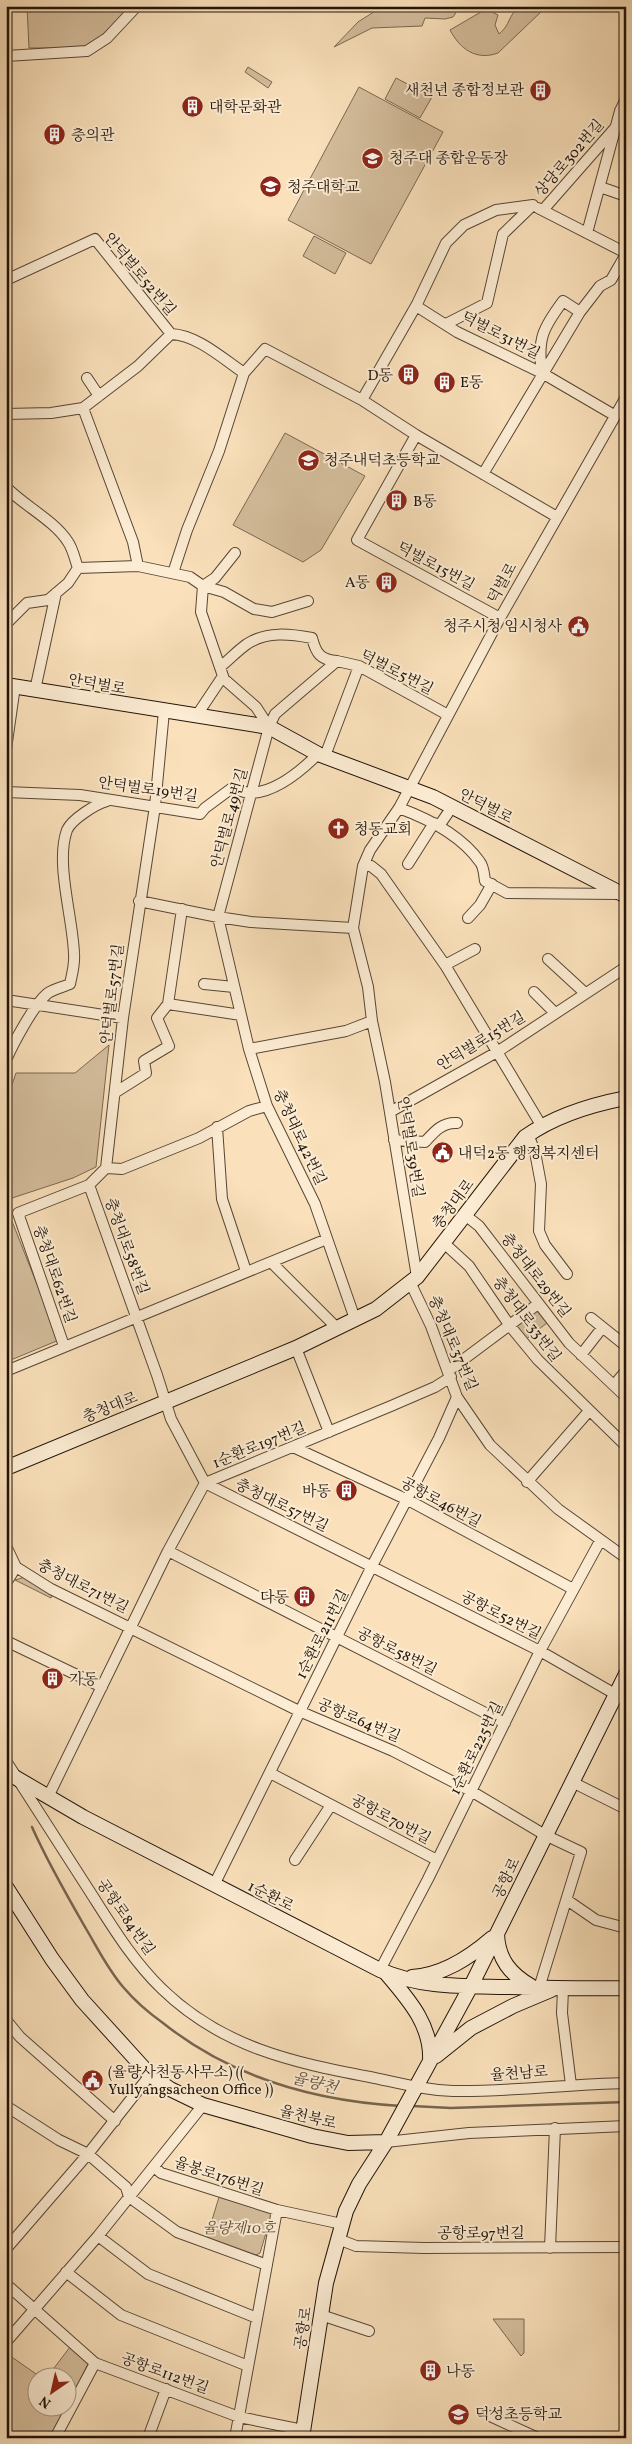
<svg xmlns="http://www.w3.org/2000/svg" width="632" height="2444" font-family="Vollkorn,'Noto Serif KR',serif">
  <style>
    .green { fill: #d5be9d; stroke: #7b6853 }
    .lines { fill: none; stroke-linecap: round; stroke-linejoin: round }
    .stream { stroke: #77654f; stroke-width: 2.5 }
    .street-casing { stroke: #574636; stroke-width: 12 }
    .secondary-casing { stroke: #211309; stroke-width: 16 }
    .street { stroke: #fcecd3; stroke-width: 10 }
    .secondary { stroke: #fcecd3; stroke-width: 14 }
    .labels { text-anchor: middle; stroke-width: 4; stroke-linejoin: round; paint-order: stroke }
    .poi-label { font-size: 15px; fill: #211309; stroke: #fcecd3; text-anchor: start }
    .street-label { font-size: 15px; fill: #211309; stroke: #fcecd3 }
    .park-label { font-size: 15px; font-style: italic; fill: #604f3d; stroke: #fcecd3 }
    .water-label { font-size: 16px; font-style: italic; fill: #61503e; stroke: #fcecd3 }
  </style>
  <rect width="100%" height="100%" fill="#fae1bb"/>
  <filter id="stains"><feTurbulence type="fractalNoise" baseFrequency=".004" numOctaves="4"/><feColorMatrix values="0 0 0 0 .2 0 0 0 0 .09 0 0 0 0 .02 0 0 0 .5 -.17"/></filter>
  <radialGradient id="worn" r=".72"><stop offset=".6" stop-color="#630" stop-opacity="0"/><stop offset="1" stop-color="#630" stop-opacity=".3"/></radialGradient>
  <!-- green -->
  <path class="green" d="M27 6H132L101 36 83 48H29Z
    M383 6H459V8L453 17 445 19 425 18 422 26 372 28 334 47 358 22Z
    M519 8 543 10 498 53C476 61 460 49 450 30L486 9 498 15 495 25 499 34C510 26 509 13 519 8Z
    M248 67 272 82 268 88 245 72Z
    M396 78 432 97 420 118 385 99Z
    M359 87 443 132 371 264 288 220Z
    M314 236 346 253 335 274 303 256Z
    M285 433 365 476 321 550 303 562 233 525Z
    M109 1045 96 1167 73 1178 6 1200V1102L16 1073H75Z
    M6 1206 59 1340 6 1362Z
    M536 1310 547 1323 525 1340 514 1326Z
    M25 1577 54 1593 51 1598 15 1580Z
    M219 2197 272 2213 260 2253 252 2257 205 2243Z
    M493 2319H524V2353L521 2356Z
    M70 2347 89 2362 68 2404V2376H48Z
    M6 2353 39 2376 38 2406 66 2407 50 2438H20L6 2432Z"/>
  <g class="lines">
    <!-- stream -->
    <path class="stream" d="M32 1827C47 1861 66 1894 85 1927 97 1947 108 1970 124 1988 135 2001 149 2013 163 2023 232 2078 314 2101 401 2106
      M412 2106 451 2108 626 2102"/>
    <defs>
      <path id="street" d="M6 56 87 51 107 38 137 6
        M600 187 626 196
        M538 208 626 253
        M543 210 615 128
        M587 233 620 111 626 99
        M6 280 95 239 171 334C197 335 222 358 244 373L219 451 187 530 173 573
        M416 306 457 332 542 373 614 415
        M446 324 487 303 503 234 533 205
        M244 373 265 349 362 400 416 435 557 517
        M542 373C537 339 543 328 563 301L580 312
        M87 378 99 396
        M362 400 417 304 446 243 464 225 496 210 533 205
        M83 408 133 542 138 566
        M6 414 51 413 83 408 138 366 171 334
        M416 435 357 540 500 618
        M483 474 580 312 600 286 611 280 626 254
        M6 487C24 506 54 520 68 542 73 549 75 560 78 568
        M78 568 138 566 190 577 203 586 201 612 224 679 256 707 269 727
        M203 586 224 592 254 609 272 612 308 601
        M203 586 215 578 235 553
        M6 624 27 603 48 600 68 583 78 568
        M220 667C229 660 237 651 247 644 267 631 290 634 312 638 316 653 320 660 337 661
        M35 690 56 593
        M197 715 223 676
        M6 749 15 686
        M325 756 359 666
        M6 792 80 795 200 814 205 808 232 788C238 790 245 793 251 793 277 792 302 770 318 754
        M399 808C429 819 461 835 480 862 484 867 484 875 485 881L507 893 620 894
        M439 826 452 807
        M408 864 434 823
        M363 866H371L381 874 445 965 541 1125
        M139 901 218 917 251 922 353 928
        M468 918 480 905 492 884
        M548 959 585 993
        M445 965 475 949
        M204 984 234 987
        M534 992 555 1013
        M6 1000 123 1018
        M168 1004 241 1015
        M249 1049 346 1031 372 1021
        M6 1060C13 1044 34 1004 48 993 54 989 63 987 70 984 72 974 75 964 74 954 73 918 55 863 67 830 72 819 96 804 107 801
        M116 1092 146 1073 144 1061 169 1046 157 1018 168 1004 182 909
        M390 1112 497 1052 626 967
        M217 1127 222 1199 246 1271
        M528 1134 535 1152 541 1184 539 1231 545 1245 567 1274
        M394 1140 425 1142C434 1132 442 1122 457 1123
        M106 1168 123 1018 155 806 164 711
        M89 1185 157 1375 171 1419 205 1483 540 1651 615 1694
        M465 1215 479 1226 569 1343 626 1397
        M444 1243 469 1266 510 1326 538 1360 626 1446
        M271 1262 337 1328
        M417 1277 385 1082 372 1021 368 987 353 928 363 866 370 850 399 808 500 618 626 397
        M411 1284 431 1326 457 1397 490 1445 558 1509 626 1558
        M591 1318 626 1346
        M355 1319 315 1204 267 1106 249 1049 218 917 269 727 275 714 337 661 359 666 448 715
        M64 1346 18 1213 89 1185 106 1168 122 1169 199 1138 249 1111 267 1106
        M296 1348 329 1432
        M581 1355 602 1328
        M6 1371 327 1239
        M448 1371 538 1304
        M614 1385 626 1371
        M293 1447 408 1500 573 1589
        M527 1482 589 1411
        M6 1546 16 1567 51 1589 299 1711 393 1751 471 1791 545 1835 581 1852 539 1988
        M168 1551 505 1723
        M6 1583 16 1567
        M6 1641 102 1687
        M6 1761C32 1802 59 1843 85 1884 109 1921 130 1958 162 1989 222 2047 291 2062 370 2077 399 2083 424 2090 453 2091 511 2092 568 2084 626 2083
        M270 1773 437 1860
        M572 1782 626 1809
        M48 1797 168 1551 205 1483 391 1406 435 1387 451 1377
        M295 1860 331 1805
        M214 1885 372 1566 439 1438 457 1397
        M567 1900 596 1920 626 1928
        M380 1970 428 1879 540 1651 600 1541
        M563 1989 562 2013 571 2085
        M6 2020 20 2037 115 2121
        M6 2106 59 2140 88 2154 126 2187 129 2197 177 2232 267 2265
        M386 2142 469 2133 626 2126
        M154 2167 161 2173 277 2210 342 2224
        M98 2236 148 2274 257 2318
        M338 2239 356 2246 424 2248 626 2247
        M550 2248 555 2128
        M6 2249 88 2154 150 2075
        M66 2272 121 2315 248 2366
        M6 2284 95 2363 239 2417 303 2430
        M321 2315 369 2331
        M6 2342 98 2236 203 2105
        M490 2416 538 2438
        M6 2437 9 2438
        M55 2438 95 2363
        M148 2438 166 2389
        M235 2438 277 2210"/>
      <path id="secondary" d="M6 685 269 727 318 754 433 797 626 896
        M6 1468 296 1348 376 1309 417 1277 525 1137C554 1116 590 1105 626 1098
        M6 1772 83 1817 380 1970C421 1988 464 1986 507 1987 547 1988 586 1989 626 1988
        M6 1887 52 1959 82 2000 150 2075 170 2089 203 2105 312 2136 348 2143 386 2142
        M497 1934C498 1959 510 1974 531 1986
        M386 1973C408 1999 432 2025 430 2061
        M412 1977C443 1975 469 1958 492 1938
        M436 2056 471 2028 513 2006 551 1990
        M302 2438 326 2283 346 2211 359 2184 386 2142 471 1986 626 1674"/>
    </defs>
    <!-- street casing -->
    <use href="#street" class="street-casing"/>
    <!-- secondary casing -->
    <use href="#secondary" class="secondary-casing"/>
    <!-- street -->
    <use href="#street" class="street"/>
    <!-- secondary -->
    <use href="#secondary" class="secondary"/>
  </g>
  <!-- icons -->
  <defs>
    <symbol id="building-disc" viewBox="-11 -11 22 22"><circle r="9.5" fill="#8f2418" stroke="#fcecd3"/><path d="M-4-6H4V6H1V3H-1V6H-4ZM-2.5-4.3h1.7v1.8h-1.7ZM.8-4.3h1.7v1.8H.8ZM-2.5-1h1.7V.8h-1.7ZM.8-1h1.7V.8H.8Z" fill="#fff"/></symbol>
    <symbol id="school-disc" viewBox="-11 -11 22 22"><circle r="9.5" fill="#8f2418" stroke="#fcecd3"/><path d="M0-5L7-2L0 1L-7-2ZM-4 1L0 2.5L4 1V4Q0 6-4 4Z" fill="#fff"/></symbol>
    <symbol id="university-disc" viewBox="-11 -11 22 22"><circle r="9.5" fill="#8f2418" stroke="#fcecd3"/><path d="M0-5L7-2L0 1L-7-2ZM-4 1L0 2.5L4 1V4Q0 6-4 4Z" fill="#fff"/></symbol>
    <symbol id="civic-disc" viewBox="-11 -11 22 22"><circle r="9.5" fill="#8f2418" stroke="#fcecd3"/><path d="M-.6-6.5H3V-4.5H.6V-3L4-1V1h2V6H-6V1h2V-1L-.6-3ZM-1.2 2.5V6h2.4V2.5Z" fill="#fff"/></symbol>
    <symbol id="church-disc" viewBox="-11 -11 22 22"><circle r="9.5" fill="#8f2418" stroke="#fcecd3"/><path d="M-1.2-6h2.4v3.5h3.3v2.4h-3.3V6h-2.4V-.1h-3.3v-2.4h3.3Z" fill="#fff"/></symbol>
  </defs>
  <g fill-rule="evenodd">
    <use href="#building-disc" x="528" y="78" width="25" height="25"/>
    <use href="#building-disc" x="180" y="94" width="25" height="25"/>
    <use href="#building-disc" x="42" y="122" width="25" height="25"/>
    <use href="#school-disc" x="360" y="146" width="25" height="25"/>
    <use href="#university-disc" x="258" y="174" width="25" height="25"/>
    <use href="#building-disc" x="396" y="362" width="25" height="25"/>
    <use href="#building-disc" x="432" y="370" width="25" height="25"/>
    <use href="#school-disc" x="296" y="448" width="25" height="25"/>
    <use href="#building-disc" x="384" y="488" width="25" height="25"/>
    <use href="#building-disc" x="374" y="570" width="25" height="25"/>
    <use href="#civic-disc" x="566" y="614" width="25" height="25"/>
    <use href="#church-disc" x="326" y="816" width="25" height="25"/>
    <use href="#civic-disc" x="430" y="1140" width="25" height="25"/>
    <use href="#building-disc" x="334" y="1478" width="25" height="25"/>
    <use href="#building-disc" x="292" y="1584" width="25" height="25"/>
    <use href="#building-disc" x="40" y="1666" width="25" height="25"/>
    <use href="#civic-disc" x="80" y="2068" width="25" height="25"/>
    <use href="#building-disc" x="418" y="2358" width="25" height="25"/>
    <use href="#school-disc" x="446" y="2402" width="25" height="25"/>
  </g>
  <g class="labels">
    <!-- poi labels -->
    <g class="poi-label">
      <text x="524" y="95" text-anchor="end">새천년 종합정보관</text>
      <text x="209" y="112">대학문화관</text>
      <text x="71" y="140">충의관</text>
      <text x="389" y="163">청주대 종합운동장</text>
      <text x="287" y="192">청주대학교</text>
      <text x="393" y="380" text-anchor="end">D동</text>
      <text x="460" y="387">E동</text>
      <text x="324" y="465">청주내덕초등학교</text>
      <text x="413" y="506">B동</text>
      <text x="370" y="587" text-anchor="end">A동</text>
      <text x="562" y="631" text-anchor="end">청주시청 임시청사</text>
      <text x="354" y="834">청동교회</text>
      <text x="458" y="1158">내덕2동 행정복지센터</text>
      <text x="331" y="1496" text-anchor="end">바동</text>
      <text x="289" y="1602" text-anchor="end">다동</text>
      <text x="69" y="1684">가동</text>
      <text x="108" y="2077">(율량사천동사무소) ((<tspan x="108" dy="17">Yullyangsacheon Office ))</tspan></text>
      <text x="446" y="2376">나동</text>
      <text x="475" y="2419">덕성초등학교</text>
    </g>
    <!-- street labels -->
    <g class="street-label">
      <text transform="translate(569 158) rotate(-49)" y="5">상당로302번길</text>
      <text transform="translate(140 274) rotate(50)" y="5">안덕벌로52번길</text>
      <text transform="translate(501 335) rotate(27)" y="5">덕벌로31번길</text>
      <text transform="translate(436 566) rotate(28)" y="5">덕벌로15번길</text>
      <text transform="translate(502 583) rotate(-61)" y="5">덕벌로</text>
      <text transform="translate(397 672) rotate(27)" y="5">덕벌로5번길</text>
      <text transform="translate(97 684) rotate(10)" y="5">안덕벌로</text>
      <text transform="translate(148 789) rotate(8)" y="5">안덕벌로19번길</text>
      <text transform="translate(486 806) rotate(27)" y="5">안덕벌로</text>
      <text transform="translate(229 818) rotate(-75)" y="5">안덕벌로49번길</text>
      <text transform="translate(112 994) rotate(-83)" y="5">안덕벌로57번길</text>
      <text transform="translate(481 1041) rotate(-31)" y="5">안덕벌로15번길</text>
      <text transform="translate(300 1137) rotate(65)" y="5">충청대로42번길</text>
      <text transform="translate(411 1147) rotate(81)" y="5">안덕벌로39번길</text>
      <text transform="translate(453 1204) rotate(-53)" y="5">충청대로</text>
      <text transform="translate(127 1246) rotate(70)" y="5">충청대로58번길</text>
      <text transform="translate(55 1274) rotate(71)" y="5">충청대로62번길</text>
      <text transform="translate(536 1275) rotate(52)" y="5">충청대로29번길</text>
      <text transform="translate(527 1319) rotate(53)" y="5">충청대로33번길</text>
      <text transform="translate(453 1343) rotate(67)" y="5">충청대로37번길</text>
      <text transform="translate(110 1407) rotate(-22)" y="5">충청대로</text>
      <text transform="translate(259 1445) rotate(-22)" y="5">1순환로197번길</text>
      <text transform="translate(441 1502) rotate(28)" y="5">공항로46번길</text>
      <text transform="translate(282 1505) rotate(26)" y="5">충청대로57번길</text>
      <text transform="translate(83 1586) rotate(27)" y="5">충청대로71번길</text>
      <text transform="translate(501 1615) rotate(27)" y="5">공항로52번길</text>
      <text transform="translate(322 1634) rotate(-63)" y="5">1순환로211번길</text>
      <text transform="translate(397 1651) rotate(27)" y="5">공항로58번길</text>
      <text transform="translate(359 1720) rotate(23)" y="5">공항로64번길</text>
      <text transform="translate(476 1748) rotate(-64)" y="5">1순환로225번길</text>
      <text transform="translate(391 1819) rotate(28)" y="5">공항로70번길</text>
      <text transform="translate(506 1878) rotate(-64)" y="5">공항로</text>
      <text transform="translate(271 1896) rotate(27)" y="5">1순환로</text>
      <text transform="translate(126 1917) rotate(55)" y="5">공항로84번길</text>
      <text transform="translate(519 2073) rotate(-4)" y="5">율천남로</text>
      <text transform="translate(308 2117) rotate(13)" y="5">율천북로</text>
      <text transform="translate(219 2176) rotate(18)" y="5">율봉로176번길</text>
      <text x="481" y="2238">공항로97번길</text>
      <text transform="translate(303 2328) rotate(-81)" y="5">공항로</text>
      <text transform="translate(165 2373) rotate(20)" y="5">공항로112번길</text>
    </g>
    <!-- park labels -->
    <g class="park-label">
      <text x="239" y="2233">율량제10호</text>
    </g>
    <!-- water labels -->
    <g class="water-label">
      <text transform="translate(315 2082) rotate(14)" y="6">율량천</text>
    </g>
  </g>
  <!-- margin -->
  <rect width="632" height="2444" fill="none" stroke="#fae1bb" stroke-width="25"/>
  <rect x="8" y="8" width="617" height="2429" fill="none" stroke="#211309" stroke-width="2.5"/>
  <rect x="12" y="12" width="607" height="2419" fill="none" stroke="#211309"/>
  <!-- north arrow -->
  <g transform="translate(52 2392) rotate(214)"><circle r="24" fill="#fcecd3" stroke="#a49582"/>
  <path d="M0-4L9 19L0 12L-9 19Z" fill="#8f2418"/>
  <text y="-8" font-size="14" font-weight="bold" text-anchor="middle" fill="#211309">N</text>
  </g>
  <rect width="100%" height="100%" filter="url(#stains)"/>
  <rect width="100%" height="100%" fill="url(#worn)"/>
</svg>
